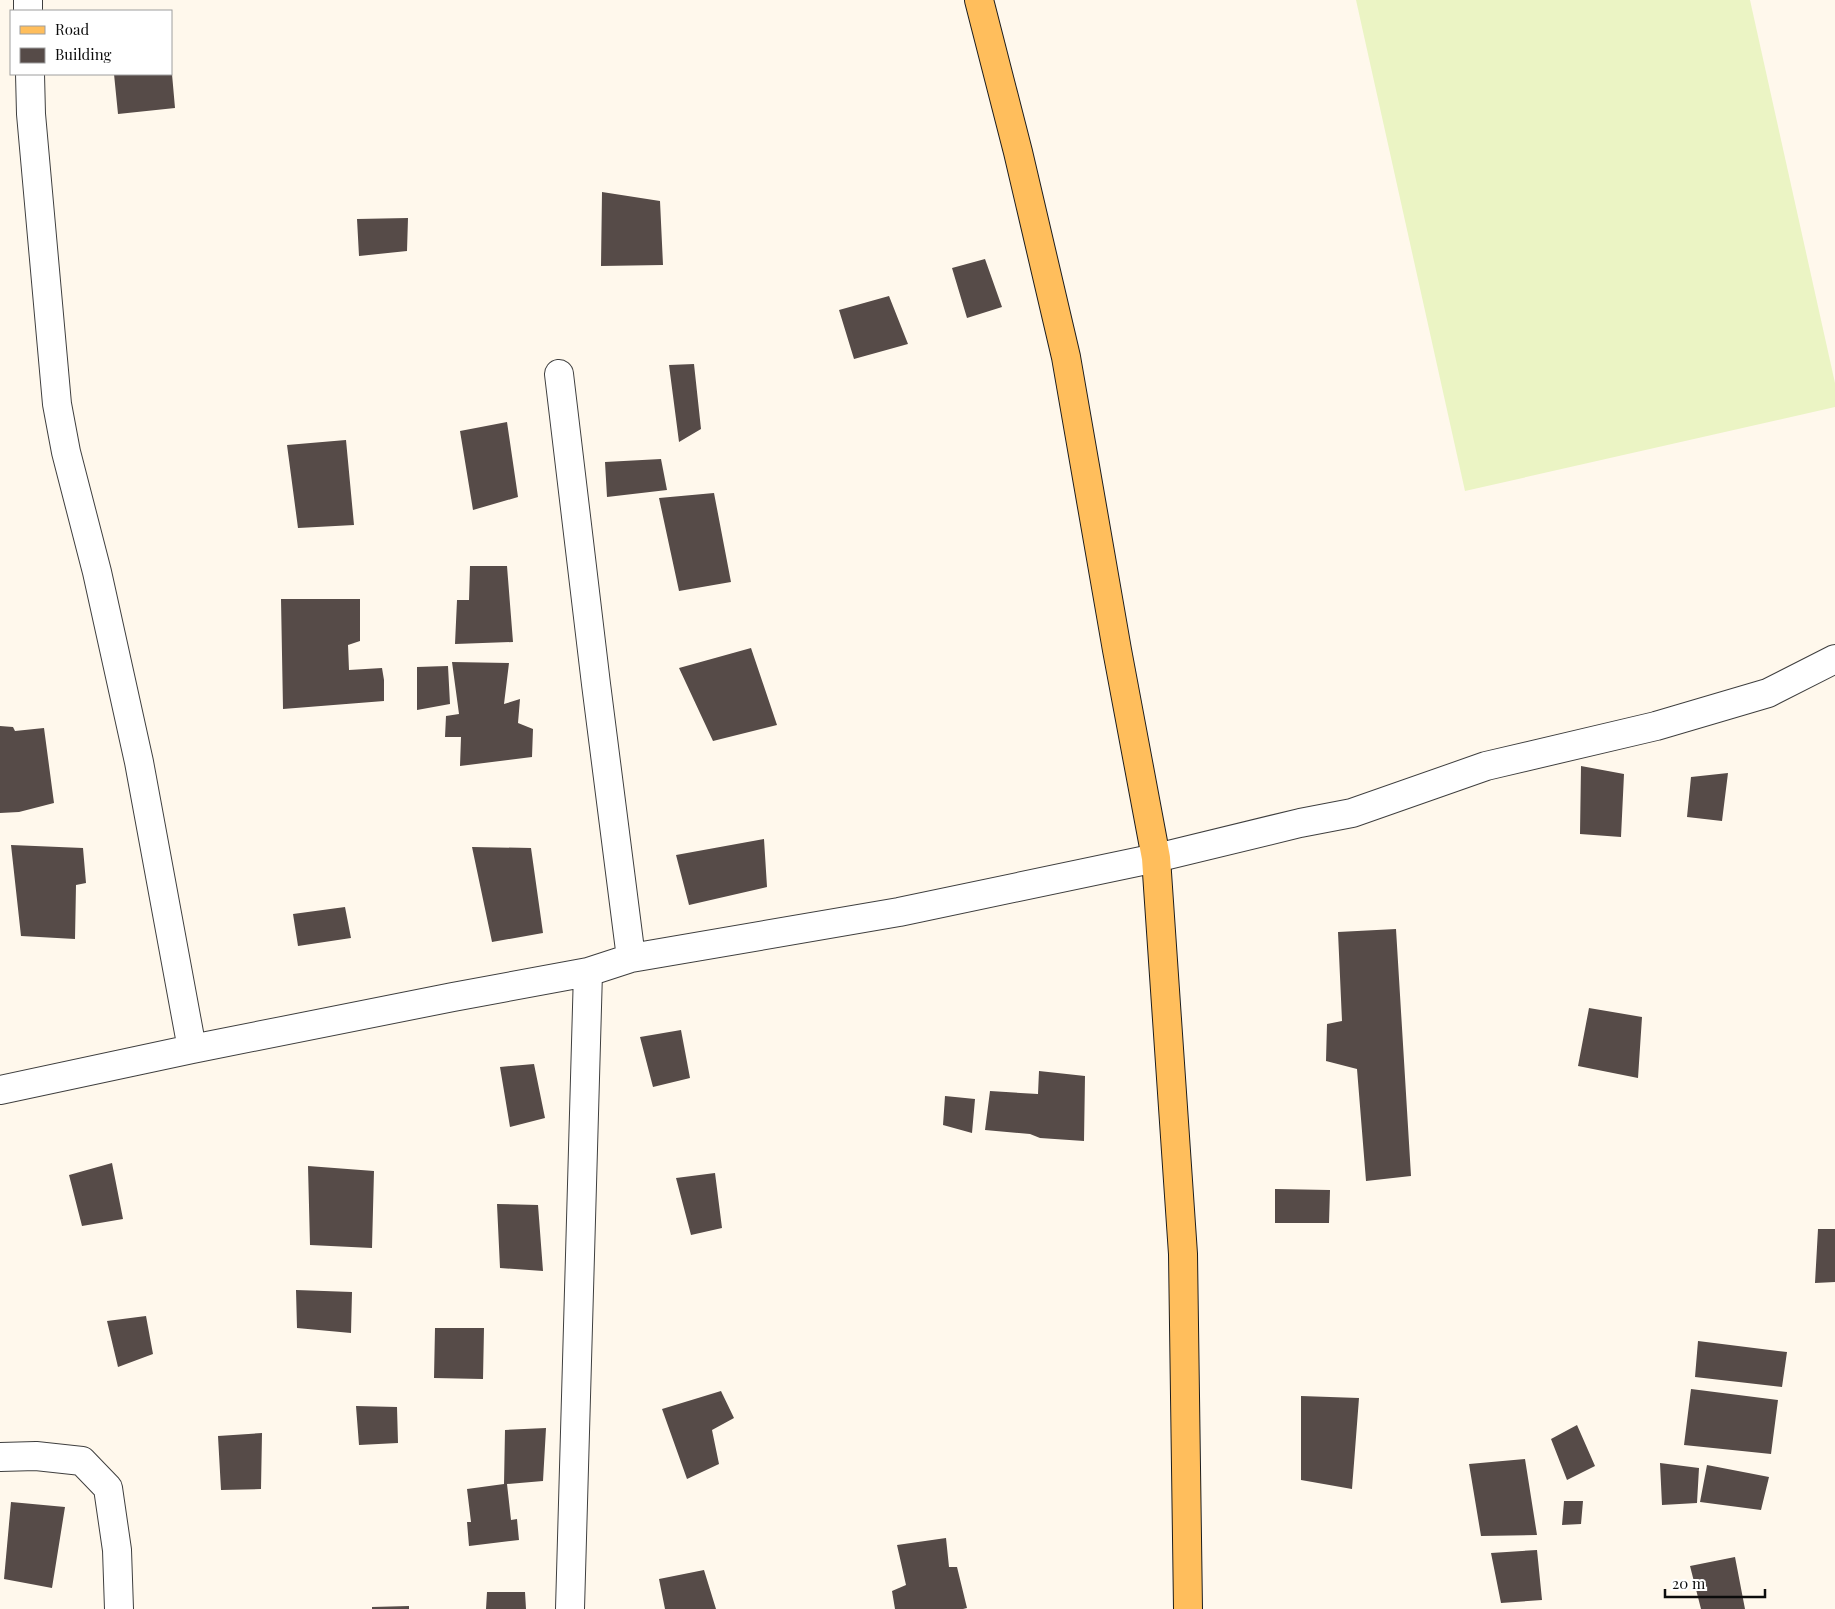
<svg xmlns="http://www.w3.org/2000/svg" width="1835" height="1609" font-family="'Playfair Display',serif">
  <style>
    .pitch { fill: #ebf4c4 }
    .building { fill: #564b48 }
    .lines { fill: none; stroke-linecap: round; stroke-linejoin: round }
    .street-casing { stroke: #3f3f3f; stroke-width: 30 }
    .primary-casing { stroke: #1d1d1d; stroke-width: 30 }
    .street { stroke: #fff; stroke-width: 28 }
    .primary { stroke: #ffbe5c; stroke-width: 28 }
  </style>
  <rect width="100%" height="100%" fill="#fff8ec"/>
  <!-- pitch -->
  <path class="pitch" d="M1356 0H1750L1835 383V407L1465 491Z"/>
  <!-- building -->
  <path class="building" d="M114 74H172L175 108 118 114Z
    M602 192 660 201 663 265 601 266Z
    M408 218 407 251 359 256 357 219Z
    M985 259 1002 307 967 318 952 268Z
    M889 296 908 344 854 359 839 310Z
    M694 364 701 429 679 442 669 365Z
    M507 422 518 497 473 510 460 431Z
    M346 440 354 525 298 528 287 445Z
    M661 459 667 490 607 497 605 462Z
    M714 493 731 582 679 591 659 498Z
    M470 566H507L513 642 455 644 457 600H469Z
    M281 599H360V641L348 645 349 670 382 668 384 680V701L283 709Z
    M751 648 777 725 713 741 679 668Z
    M452 662 509 663 504 704 520 699 518 723 533 729 532 757 460 766 461 737H445L446 716 459 714Z
    M448 666 450 704 417 710V667Z
    M0 726 13 727 15 731 44 728 54 803 19 812 0 813Z
    M1581 766 1624 774 1621 837 1580 834Z
    M1728 773 1722 821 1687 817 1691 777Z
    M764 839 767 887 689 905 676 855Z
    M11 845 83 848 86 883 76 885 75 939 21 936Z
    M472 847 531 848 543 933 492 942Z
    M345 907 351 938 298 946 293 914Z
    M1396 929 1411 1176 1366 1181 1357 1069 1326 1061 1327 1024 1342 1021 1338 932Z
    M1589 1008 1642 1017 1638 1078 1578 1066Z
    M681 1030 690 1078 653 1087 640 1037Z
    M534 1064 545 1118 510 1127 500 1067Z
    M1039 1071 1085 1076 1084 1141 1040 1138 1030 1134 985 1130 990 1091 1038 1094Z
    M945 1096 975 1099 972 1133 943 1125Z
    M112 1163 123 1219 82 1226 69 1175Z
    M308 1166 374 1171 372 1248 310 1245Z
    M715 1173 722 1228 691 1235 676 1178Z
    M1275 1189 1330 1190 1329 1223H1275Z
    M497 1204 538 1205 543 1271 500 1268Z
    M1818 1229H1835V1282L1815 1283Z
    M296 1290 352 1292 351 1333 297 1328Z
    M146 1316 153 1354 118 1367 107 1321Z
    M435 1328H484L483 1379 434 1378Z
    M1698 1341 1787 1352 1782 1387 1695 1377Z
    M1691 1389 1778 1400 1771 1454 1684 1445Z
    M721 1391 734 1418 712 1430 719 1464 687 1479 662 1409Z
    M1301 1396 1359 1398 1352 1489 1301 1480Z
    M356 1406 397 1407 398 1443 359 1445Z
    M1577 1425 1595 1466 1567 1480 1551 1439Z
    M546 1428 543 1481 507 1484 511 1520 517 1519 519 1540 469 1546 467 1522H471L467 1489 504 1484 505 1430Z
    M262 1433 261 1489 221 1490 218 1436Z
    M1525 1459 1537 1535 1481 1536 1469 1464Z
    M1660 1463 1699 1468 1697 1503 1662 1505Z
    M1707 1465 1769 1477 1761 1510 1700 1502Z
    M1564 1501H1583L1581 1524 1562 1525Z
    M11 1502 65 1507 52 1588 4 1579Z
    M946 1538 949 1567H957L967 1608 963 1609H895L892 1591 906 1585 897 1545Z
    M1537 1550 1542 1600 1501 1603 1491 1553Z
    M1735 1557 1745 1609H1701L1690 1566Z
    M704 1570 716 1609H665L659 1579Z
    M487 1592H525L526 1609H486Z
    M409 1606V1609H372V1607Z"/>
  <g class="lines">
    <defs>
      <path id="street" d="M28 0V11
        M30 74 31 114 57 404 66 452 97 572 139 762 192 1049
        M559 374 596 684 631 958
        M0 1090 192 1049 453 997 588 972 631 958 899 912 1156 858 1300 823 1352 813 1486 766 1656 726 1768 693 1835 659
        M0 1457 36 1456 82 1461 108 1488 117 1550 119 1609
        M570 1609 588 972"/>
      <path id="primary" d="M979 0 1018 152 1066 357 1117 650 1156 858 1183 1254 1188 1609"/>
    </defs>
    <!-- street casing -->
    <use href="#street" class="street-casing"/>
    <!-- primary casing -->
    <use href="#primary" class="primary-casing"/>
    <!-- street -->
    <use href="#street" class="street"/>
    <!-- primary -->
    <use href="#primary" class="primary"/>
  </g>
  <!-- legend -->
  <rect x="10" y="10" width="162" height="65" fill="#ffffff" stroke="#9e9e9e"/>
  <rect x="20" y="26" width="25" height="8" fill="#ffbe5c" stroke="#9e9e9e"/>
  <text x="55" y="35" font-size="15" fill="#0c0c0c">Road</text>
  <rect x="20" y="48" width="25" height="15" fill="#564b48" stroke="#9e9e9e"/>
  <text x="55" y="60" font-size="15" fill="#0c0c0c">Building</text>
  <!-- scale -->
  <path d="M1665 1589v8h100v-8" fill="none" stroke="#0c0c0c" stroke-width="2.5"/>
  <text x="1672" y="1589" font-size="15" fill="#0c0c0c" stroke="#ffffff" stroke-width="4" paint-order="stroke">20 m</text>
</svg>
